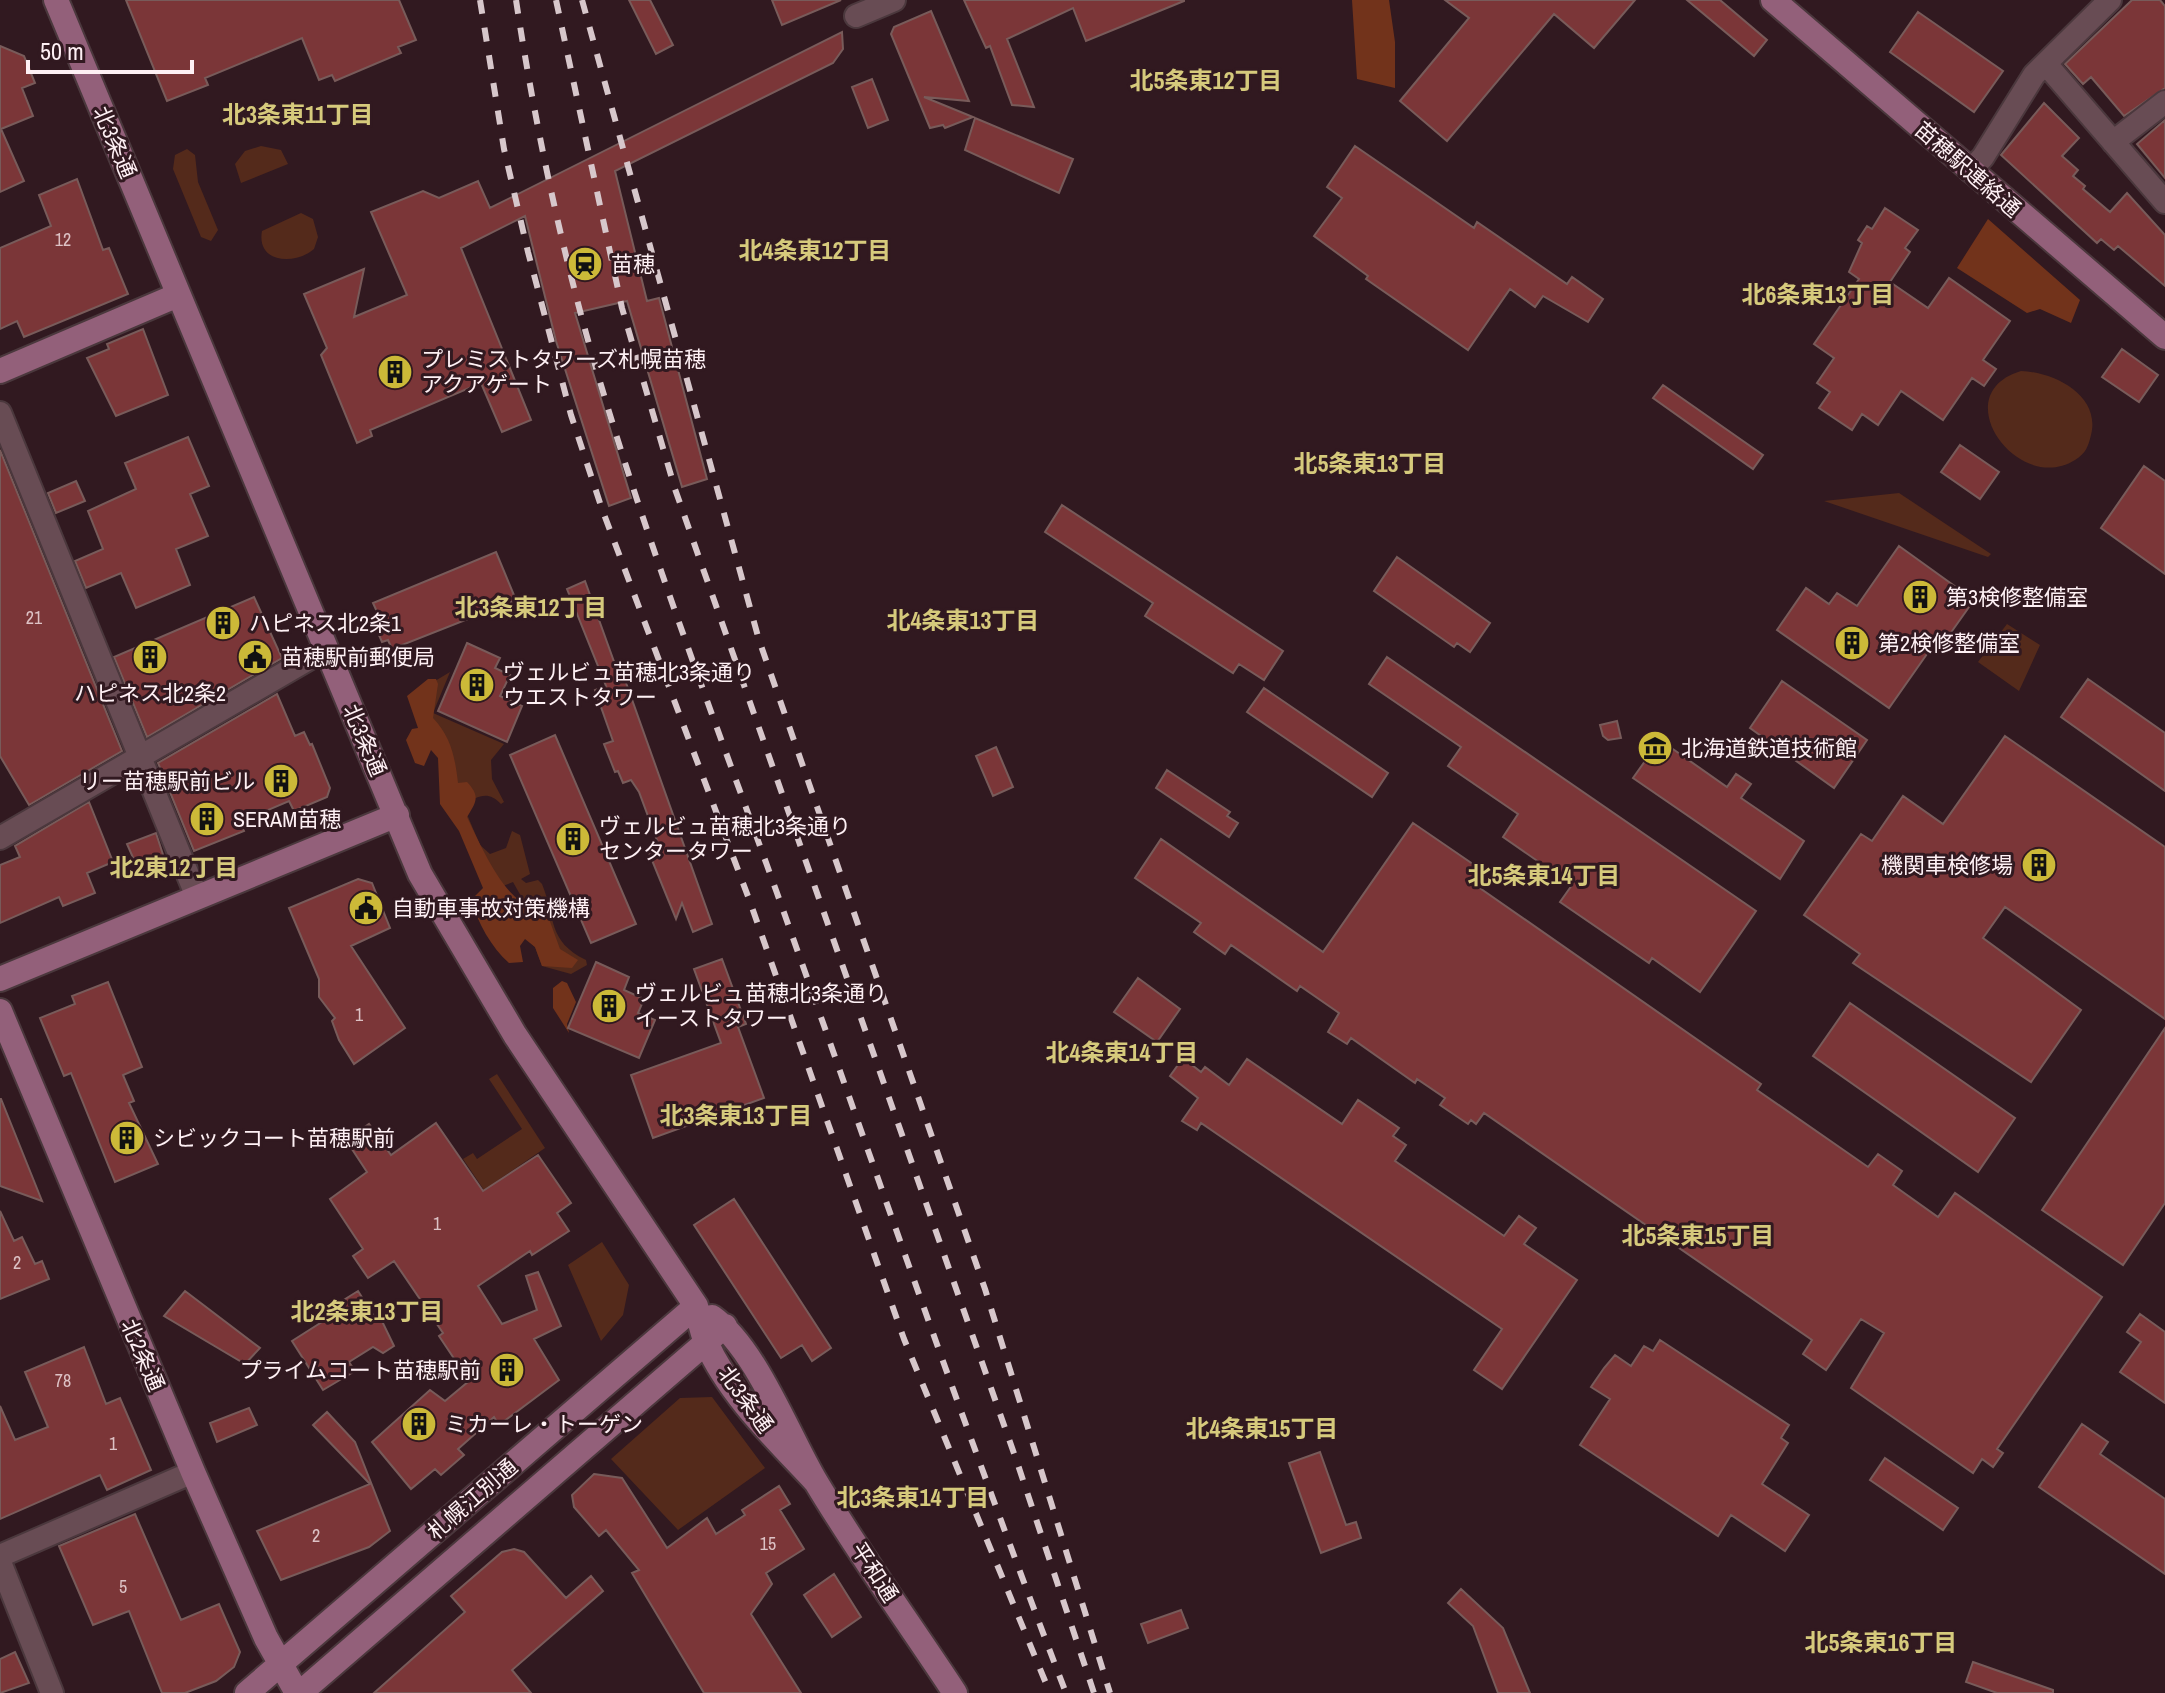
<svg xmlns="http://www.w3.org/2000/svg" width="2165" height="1693" font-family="'Archivo Narrow','Noto Sans JP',sans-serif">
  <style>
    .green { fill: #542a1b }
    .forest { fill: #72331b }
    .building { fill: #7b3638; stroke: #785b5a; stroke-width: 2 }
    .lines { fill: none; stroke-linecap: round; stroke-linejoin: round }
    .street-casing { stroke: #4b383d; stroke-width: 26 }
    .secondary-casing { stroke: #4b383d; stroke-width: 28 }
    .street { stroke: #684c54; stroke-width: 22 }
    .secondary { stroke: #93607a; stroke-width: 24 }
    .rail { stroke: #d7c7cb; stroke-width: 6; stroke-dasharray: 14 14; stroke-linecap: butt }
    .labels { text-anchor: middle; stroke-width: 6; stroke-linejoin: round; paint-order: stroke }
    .number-label { font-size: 18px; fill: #ddc2c5 }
    .street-label { font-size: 22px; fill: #fef0f4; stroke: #311920 }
    .poi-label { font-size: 22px; fill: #fef0f4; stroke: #311920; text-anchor: start }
    .neighbourhood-label { font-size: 24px; font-weight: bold; fill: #d6ca7c; stroke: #311920 }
  </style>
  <rect width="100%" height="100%" fill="#311920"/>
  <!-- green -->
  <path class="green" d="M261 146 281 150 288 164 241 183 235 164 245 151Z
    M187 149 195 155 198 182 218 230 211 241 201 237 173 169 175 155Z
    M301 213 313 219 318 237 314 249C296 265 256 264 262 231Z
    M2021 371C2055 372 2101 396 2091 435 2088 447 2086 453 2075 460 2018 496 1944 394 2021 371Z
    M1899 493 1991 554 1988 557 1824 501Z
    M2007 624 2040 645 2019 691 1978 662Z
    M450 672 433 713 504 744 491 760 492 779 504 802 501 804C488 790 478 796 463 805L480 845 490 854 506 848 512 831 520 835 530 874 521 879 526 883 538 880 542 884C556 918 547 941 586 960L587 965 571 974 542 966 535 947 525 938 522 898 513 882 493 890 415 693Z
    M497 1074 545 1148 484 1190 463 1159 473 1153 477 1159 522 1129 489 1079Z
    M602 1242 629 1285 623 1315 601 1341 568 1265Z
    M712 1397 765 1468 678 1530 611 1459 680 1398Z"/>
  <!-- forest -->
  <path class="forest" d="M1352 0H1389L1395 42V88L1357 79Z
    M1988 219 2080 300 2071 323 2040 309 2027 313 1957 268Z
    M428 679H436L438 684 433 718C451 737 455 757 458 783L467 782C480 796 477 801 467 817 477 838 503 897 526 903 530 904 534 903 539 904L548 916 560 949 578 960 572 968 542 966 535 947 525 939 520 946 523 962 509 963C491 947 478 923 471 900L483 888 459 831 440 804 438 758 431 750 424 766 415 763 406 740 412 729 418 728 407 696Z
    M562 981 567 983 576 1002 567 1024 569 1033 553 1008V988Z"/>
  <!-- building -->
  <path class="building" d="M126 0H399L416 40 398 47 401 53 335 81 332 75 319 80 302 38 205 78 208 85 167 101Z
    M629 0H650L673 45 656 54Z
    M772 0H841L782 25Z
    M964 0H1184V1L1086 41 1073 8 1007 39 1034 107 1012 105 990 46 986 48Z
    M1445 0H1635L1594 48 1554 14 1447 141 1400 101 1469 18Z
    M1687 0H1720L1767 40 1754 56Z
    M2132 0H2160L2165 6V88L2124 116 2091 77 2083 84 2065 64Z
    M931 11 969 101 924 97 973 117 945 128 943 125 930 128 891 34 894 27Z
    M1918 12 2003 71 1974 112 1890 52Z
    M842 32 843 49 833 63 615 171 647 301 659 298 707 479 682 487 627 301 575 313 631 498 609 506 556 341 525 216 461 248 531 420 502 432 481 383 370 430 372 436 357 443 321 355 327 348 304 294 364 269 354 317 407 295 371 212 423 191 439 198 478 181 490 208Z
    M0 46 24 56 35 83 22 88 33 116 1 129 24 181 0 192Z
    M872 79 888 120 868 128 852 87Z
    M2044 103 2079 138 2062 156 2078 170 2073 176 2085 186 2083 189 2110 212 2127 193 2165 235V286L2118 246 2114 250 2101 239 2097 243 2001 155Z
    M975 118 1073 159 1059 193 965 150Z
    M2165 120V178L2137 144Z
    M1355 146 1474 228 1477 222 1567 284 1572 277 1603 299 1588 322 1543 296 1535 307 1510 289 1468 350 1366 279 1368 276 1314 236 1342 198 1327 187Z
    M77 179 103 250 109 248 128 294 24 337 17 321 0 329V248L51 226 39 195Z
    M1885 208 1918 230 1905 248 1910 252 1890 282 1928 308 1949 278 2010 321 1983 360 1996 369 1984 386 1972 378 1943 420 1901 391 1878 425 1862 414 1852 430 1819 408 1830 392 1817 383 1834 358 1814 344 1859 279 1849 272 1862 243 1858 240 1867 226 1872 229Z
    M143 329 168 395 116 416 87 358 109 349 107 344Z
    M2122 349 2158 375 2139 402 2102 377Z
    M1663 385 1763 455 1753 469 1653 398Z
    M188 437 209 486 190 494 208 536 176 549 190 585 136 608 121 573 86 588 75 561 103 549 88 511 136 489 125 463Z
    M1960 445 1999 472 1980 499 1941 472Z
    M0 450 122 751 29 805 0 756Z
    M2144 466 2165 481V574L2101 528Z
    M76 481 85 501 56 513 48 493Z
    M1062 505 1283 651 1264 680 1239 664 1233 673 1145 616 1153 603 1045 532Z
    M1899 546 1974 600 1940 648 1934 644 1889 708 1777 630 1806 588 1829 604 1837 593 1857 606Z
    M496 552 516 600 392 649 388 640 382 642 371 617 378 614 373 603Z
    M1397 557 1490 623 1470 652 1457 643 1454 647 1374 591Z
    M585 581 621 681 625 680 712 924 693 932 682 903 676 919 647 848 658 843 639 792 631 780 623 783 618 771 615 772 604 744 613 741 595 690 606 686 567 589Z
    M254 597 282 658 147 737 114 657Z
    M467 643 500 658 495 668 510 675 500 696 522 706 507 742 438 711Z
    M1387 657 1756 911 1700 992 1652 958 1649 963 1560 902 1572 885 1503 837 1518 814 1448 766 1461 747 1369 684Z
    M2088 679 2165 733V791L2061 717Z
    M1782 681 1867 740 1834 788 1750 728Z
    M1264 688 1388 773 1372 797 1247 712Z
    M277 694 295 736 304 732 310 745 312 744 330 788 327 797 294 811 289 801 240 822 244 831 194 851 158 763Z
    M1617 721 1621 738 1608 740 1603 736 1600 725Z
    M555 735 636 924 591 943 510 755Z
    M2005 736 2165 847V1019L2005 907 1983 938 2081 1010 2031 1082 1853 963 1860 954 1804 915 1861 834 1872 841 1903 796 1943 824Z
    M1660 740 1727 787 1736 774 1751 784 1741 798 1804 841 1780 879 1633 778Z
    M996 747 1013 787 993 796 976 756Z
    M1167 770 1230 812 1227 816 1238 823 1229 837 1156 788Z
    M89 802 113 862 87 873 95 893 63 906 59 897 0 923V865L20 857 15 846Z
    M1413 823 1483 871 1474 884 1761 1084 1757 1090 1868 1167 1878 1154 1902 1171 1893 1185 1938 1217 1955 1193 2102 1297 1997 1449 2003 1453 1993 1467 1982 1459 1973 1473 1851 1388 1884 1333 1861 1319 1826 1370 1803 1354 1812 1340 1484 1113 1476 1124 1471 1120 1468 1124 1440 1105 1445 1098 1417 1079 1415 1083 1351 1038 1347 1044 1328 1032 1339 1013 1300 986 1297 991 1231 945 1225 954 1194 932 1201 923 1135 878 1161 839 1323 952Z
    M156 833 167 867 142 878 127 844Z
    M358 879 372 883 390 928 351 946 405 1028 354 1064 339 1040 332 1021 335 1018 319 997V979L289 908Z
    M722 959 746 1024 738 1027 764 1098 653 1138 631 1075 721 1043 694 969Z
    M596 962 629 977 624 990 644 999 638 1013 655 1020 639 1058 568 1028Z
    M1138 978 1180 1009 1157 1042 1114 1012Z
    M108 982 142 1067 123 1075 134 1101 129 1103 158 1164 115 1182 71 1073 64 1076 40 1018 75 1004 72 996Z
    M1850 1003 2015 1118 1978 1172 1813 1056Z
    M2165 1028V1203L2123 1265 2042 1210Z
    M1183 1058 1201 1072 1205 1067 1229 1085 1247 1059 1342 1124 1358 1100 1399 1128 1393 1136 1406 1145 1395 1161 1504 1236 1519 1216 1536 1228 1524 1244 1577 1280 1502 1389 1474 1370 1502 1329 1201 1123 1197 1130 1182 1121 1198 1098 1170 1076Z
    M0 1099H1L42 1201 0 1186Z
    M436 1123 483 1191 538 1155 571 1203 557 1213 569 1231 532 1255 530 1251 478 1286 502 1324 537 1310 526 1276 538 1272 561 1326 534 1339 559 1380 499 1425 494 1417 458 1449 464 1455 441 1475 435 1469 411 1489 372 1442 430 1390 445 1401 469 1381 439 1336 443 1333 394 1261 368 1278 353 1256 363 1249 330 1199 367 1172 346 1140 369 1124 391 1155Z
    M734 1199 831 1348 812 1361 802 1345 781 1358 694 1225Z
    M0 1211 14 1241 22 1237 35 1264 42 1261 49 1279 0 1299Z
    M185 1291 260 1348 245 1364 164 1316Z
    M358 1291 377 1321 381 1319 394 1346 383 1353 373 1347 349 1362 355 1371 323 1390 292 1341 325 1320 321 1314Z
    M2140 1314 2165 1332V1403L2120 1372 2141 1342 2127 1332Z
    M1660 1340 1789 1425 1781 1438 1788 1443 1762 1484 1809 1515 1785 1551 1731 1515 1718 1536 1580 1445 1610 1399 1591 1387 1604 1368 1615 1355 1631 1366 1644 1346 1653 1351Z
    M84 1347 106 1404 120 1398 151 1470 107 1490 100 1475 0 1519V1406L15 1440 48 1427 25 1372Z
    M249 1408 257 1425 217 1442 210 1423Z
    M327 1412 355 1442 390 1531 369 1547 281 1580 257 1531 370 1484 313 1425Z
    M2082 1424 2108 1442 2100 1454 2165 1499V1574L2039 1487Z
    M1320 1452 1346 1525 1356 1522 1361 1538 1321 1553 1289 1463Z
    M1885 1458 1958 1508 1943 1530 1870 1480Z
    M594 1474 622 1478 667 1548 707 1518 716 1534 745 1515 742 1510 779 1486 790 1504 780 1510 804 1549 766 1573 772 1584 751 1614 801 1693H704L632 1573 639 1570 606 1530 599 1536 574 1507 572 1495Z
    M135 1514 181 1620 219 1604 240 1652 234 1667 216 1681 185 1693H162L129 1611 93 1625 59 1546Z
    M514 1549 524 1552 566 1598 591 1576 603 1591 512 1670 531 1693H374L465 1612 451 1596 502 1552Z
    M834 1574 861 1617 832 1637 804 1595Z
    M1461 1589 1503 1628 1530 1693H1498L1473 1626 1448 1603Z
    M1181 1610 1188 1628 1148 1643 1141 1624Z
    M15 1652 29 1683 0 1693V1659Z
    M1973 1662 2053 1690V1693H1997L1966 1682Z"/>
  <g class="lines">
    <defs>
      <path id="street" d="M856 16 894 0
        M2046 64 2165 202
        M2113 142 2165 102
        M1970 171 1983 157 2034 75 2110 0
        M0 413 197 897
        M0 838 326 649
        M0 1556 193 1472
        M0 1562 52 1693"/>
      <path id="secondary" d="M56 0 420 874 515 1035 696 1306C699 1317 701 1331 706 1342 729 1395 777 1440 815 1481
        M1773 0 2165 337
        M0 371 178 295
        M0 979 397 815
        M0 1011 193 1472 266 1638 297 1693
        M712 1317C756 1348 788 1435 816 1482 859 1554 909 1623 955 1693
        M247 1693 696 1306
        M300 1693 725 1326"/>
    </defs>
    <!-- street casing -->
    <use href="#street" class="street-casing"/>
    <!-- secondary casing -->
    <use href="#secondary" class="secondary-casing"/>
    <!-- street -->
    <use href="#street" class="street"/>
    <!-- secondary -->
    <use href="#secondary" class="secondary"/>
    <!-- rail -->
    <path class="rail" d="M480 0 504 149 528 252 571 415 602 509 749 899 904 1339 1050 1693
      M516 0C533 112 556 224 586 333 639 523 710 707 777 893 872 1160 964 1428 1066 1693
      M556 0 622 308 675 489 1017 1462 1094 1693
      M582 0 759 640 985 1289 1110 1693"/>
  </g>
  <!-- icons -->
  <defs>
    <symbol id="station-disc" viewBox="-11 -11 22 22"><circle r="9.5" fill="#ccb938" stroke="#311920"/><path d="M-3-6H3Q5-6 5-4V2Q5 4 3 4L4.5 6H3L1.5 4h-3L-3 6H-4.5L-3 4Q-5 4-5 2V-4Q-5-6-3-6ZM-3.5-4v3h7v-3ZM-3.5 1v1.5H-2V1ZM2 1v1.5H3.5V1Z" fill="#111"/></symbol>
    <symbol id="building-disc" viewBox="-11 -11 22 22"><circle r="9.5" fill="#ccb938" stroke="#311920"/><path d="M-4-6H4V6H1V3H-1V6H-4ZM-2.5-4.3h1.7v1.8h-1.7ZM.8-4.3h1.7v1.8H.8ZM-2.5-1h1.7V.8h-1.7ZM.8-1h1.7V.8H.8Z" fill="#111"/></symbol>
    <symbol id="civic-disc" viewBox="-11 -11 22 22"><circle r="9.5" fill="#ccb938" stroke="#311920"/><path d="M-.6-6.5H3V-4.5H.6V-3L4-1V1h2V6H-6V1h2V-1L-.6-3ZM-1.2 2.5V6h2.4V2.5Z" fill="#111"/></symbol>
    <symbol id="museum-disc" viewBox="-11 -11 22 22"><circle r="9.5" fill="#ccb938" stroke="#311920"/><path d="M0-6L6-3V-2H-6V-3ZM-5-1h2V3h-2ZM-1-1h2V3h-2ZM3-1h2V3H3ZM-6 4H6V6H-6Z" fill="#111"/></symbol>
  </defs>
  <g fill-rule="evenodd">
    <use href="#station-disc" x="565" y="244" width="40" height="40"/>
    <use href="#building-disc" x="375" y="352" width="40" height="40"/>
    <use href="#building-disc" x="1900" y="577" width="40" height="40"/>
    <use href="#building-disc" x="203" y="603" width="40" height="40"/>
    <use href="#building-disc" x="1832" y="623" width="40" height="40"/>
    <use href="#building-disc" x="130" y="637" width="40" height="40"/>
    <use href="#civic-disc" x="235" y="637" width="40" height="40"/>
    <use href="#building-disc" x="457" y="665" width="40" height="40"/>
    <use href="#museum-disc" x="1635" y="728" width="40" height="40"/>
    <use href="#building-disc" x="261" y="761" width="40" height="40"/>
    <use href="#building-disc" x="187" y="799" width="40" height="40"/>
    <use href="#building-disc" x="553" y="819" width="40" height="40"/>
    <use href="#building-disc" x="2019" y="845" width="40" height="40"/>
    <use href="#civic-disc" x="346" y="888" width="40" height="40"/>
    <use href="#building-disc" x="589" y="986" width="40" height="40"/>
    <use href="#building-disc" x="107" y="1118" width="40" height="40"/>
    <use href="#building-disc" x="487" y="1350" width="40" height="40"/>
    <use href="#building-disc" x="399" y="1404" width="40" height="40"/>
  </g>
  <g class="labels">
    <!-- number labels -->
    <g class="number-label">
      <text x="63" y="246">12</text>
      <text x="34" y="624">21</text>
      <text x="359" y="1021">1</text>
      <text x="437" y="1230">1</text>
      <text x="17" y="1269">2</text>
      <text x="63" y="1387">78</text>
      <text x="113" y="1450">1</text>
      <text x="316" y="1542">2</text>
      <text x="768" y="1550">15</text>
      <text x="123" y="1593">5</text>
    </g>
    <!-- street labels -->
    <g class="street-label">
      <text transform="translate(115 142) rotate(67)" y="8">北3条通</text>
      <text transform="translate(1968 169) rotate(41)" y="8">苗穂駅連絡通</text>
      <text transform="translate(365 740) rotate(67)" y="8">北3条通</text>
      <text transform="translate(143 1355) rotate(67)" y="8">北2条通</text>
      <text transform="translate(746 1399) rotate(54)" y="8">北3条通</text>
      <text transform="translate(472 1499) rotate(-41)" y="8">札幌江別通</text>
      <text transform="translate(875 1572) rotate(57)" y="8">平和通</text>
    </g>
    <!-- poi labels -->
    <g class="poi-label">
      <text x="611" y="272">苗穂</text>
      <text x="421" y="367">プレミストタワーズ札幌苗穂<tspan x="421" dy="25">アクアゲート</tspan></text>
      <text x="1946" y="605">第3検修整備室</text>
      <text x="249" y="631">ハピネス北2条1</text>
      <text x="1878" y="651">第2検修整備室</text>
      <text x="281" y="665">苗穂駅前郵便局</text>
      <text x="503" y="680">ヴェルビュ苗穂北3条通り<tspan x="503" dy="25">ウエストタワー</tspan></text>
      <text x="150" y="701" text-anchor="middle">ハピネス北2条2</text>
      <text x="1681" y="756">北海道鉄道技術館</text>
      <text x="255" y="789" text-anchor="end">リー苗穂駅前ビル</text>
      <text x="233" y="827">SERAM苗穂</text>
      <text x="599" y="834">ヴェルビュ苗穂北3条通り<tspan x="599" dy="25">センタータワー</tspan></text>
      <text x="2013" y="873" text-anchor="end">機関車検修場</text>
      <text x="392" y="916">自動車事故対策機構</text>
      <text x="635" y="1001">ヴェルビュ苗穂北3条通り<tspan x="635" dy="25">イーストタワー</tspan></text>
      <text x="153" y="1146">シビックコート苗穂駅前</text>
      <text x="481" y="1378" text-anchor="end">プライムコート苗穂駅前</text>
      <text x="445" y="1432">ミカーレ・トーゲン</text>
    </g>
    <!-- neighbourhood labels -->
    <g class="neighbourhood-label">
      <text x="1206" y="89">北5条東12丁目</text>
      <text x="298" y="123">北3条東11丁目</text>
      <text x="815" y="259">北4条東12丁目</text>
      <text x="1818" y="303">北6条東13丁目</text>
      <text x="1370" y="472">北5条東13丁目</text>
      <text x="531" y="616">北3条東12丁目</text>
      <text x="963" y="629">北4条東13丁目</text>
      <text x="174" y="876">北2東12丁目</text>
      <text x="1544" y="884">北5条東14丁目</text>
      <text x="1122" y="1061">北4条東14丁目</text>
      <text x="736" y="1124">北3条東13丁目</text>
      <text x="1698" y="1244">北5条東15丁目</text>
      <text x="367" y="1320">北2条東13丁目</text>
      <text x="1262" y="1437">北4条東15丁目</text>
      <text x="913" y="1506">北3条東14丁目</text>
      <text x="1881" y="1651">北5条東16丁目</text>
    </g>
  </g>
  <!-- scale -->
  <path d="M28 60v12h164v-12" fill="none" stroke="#fef0f4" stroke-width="4"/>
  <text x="40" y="60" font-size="24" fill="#fef0f4" stroke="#311920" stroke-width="6" paint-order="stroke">50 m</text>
</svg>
